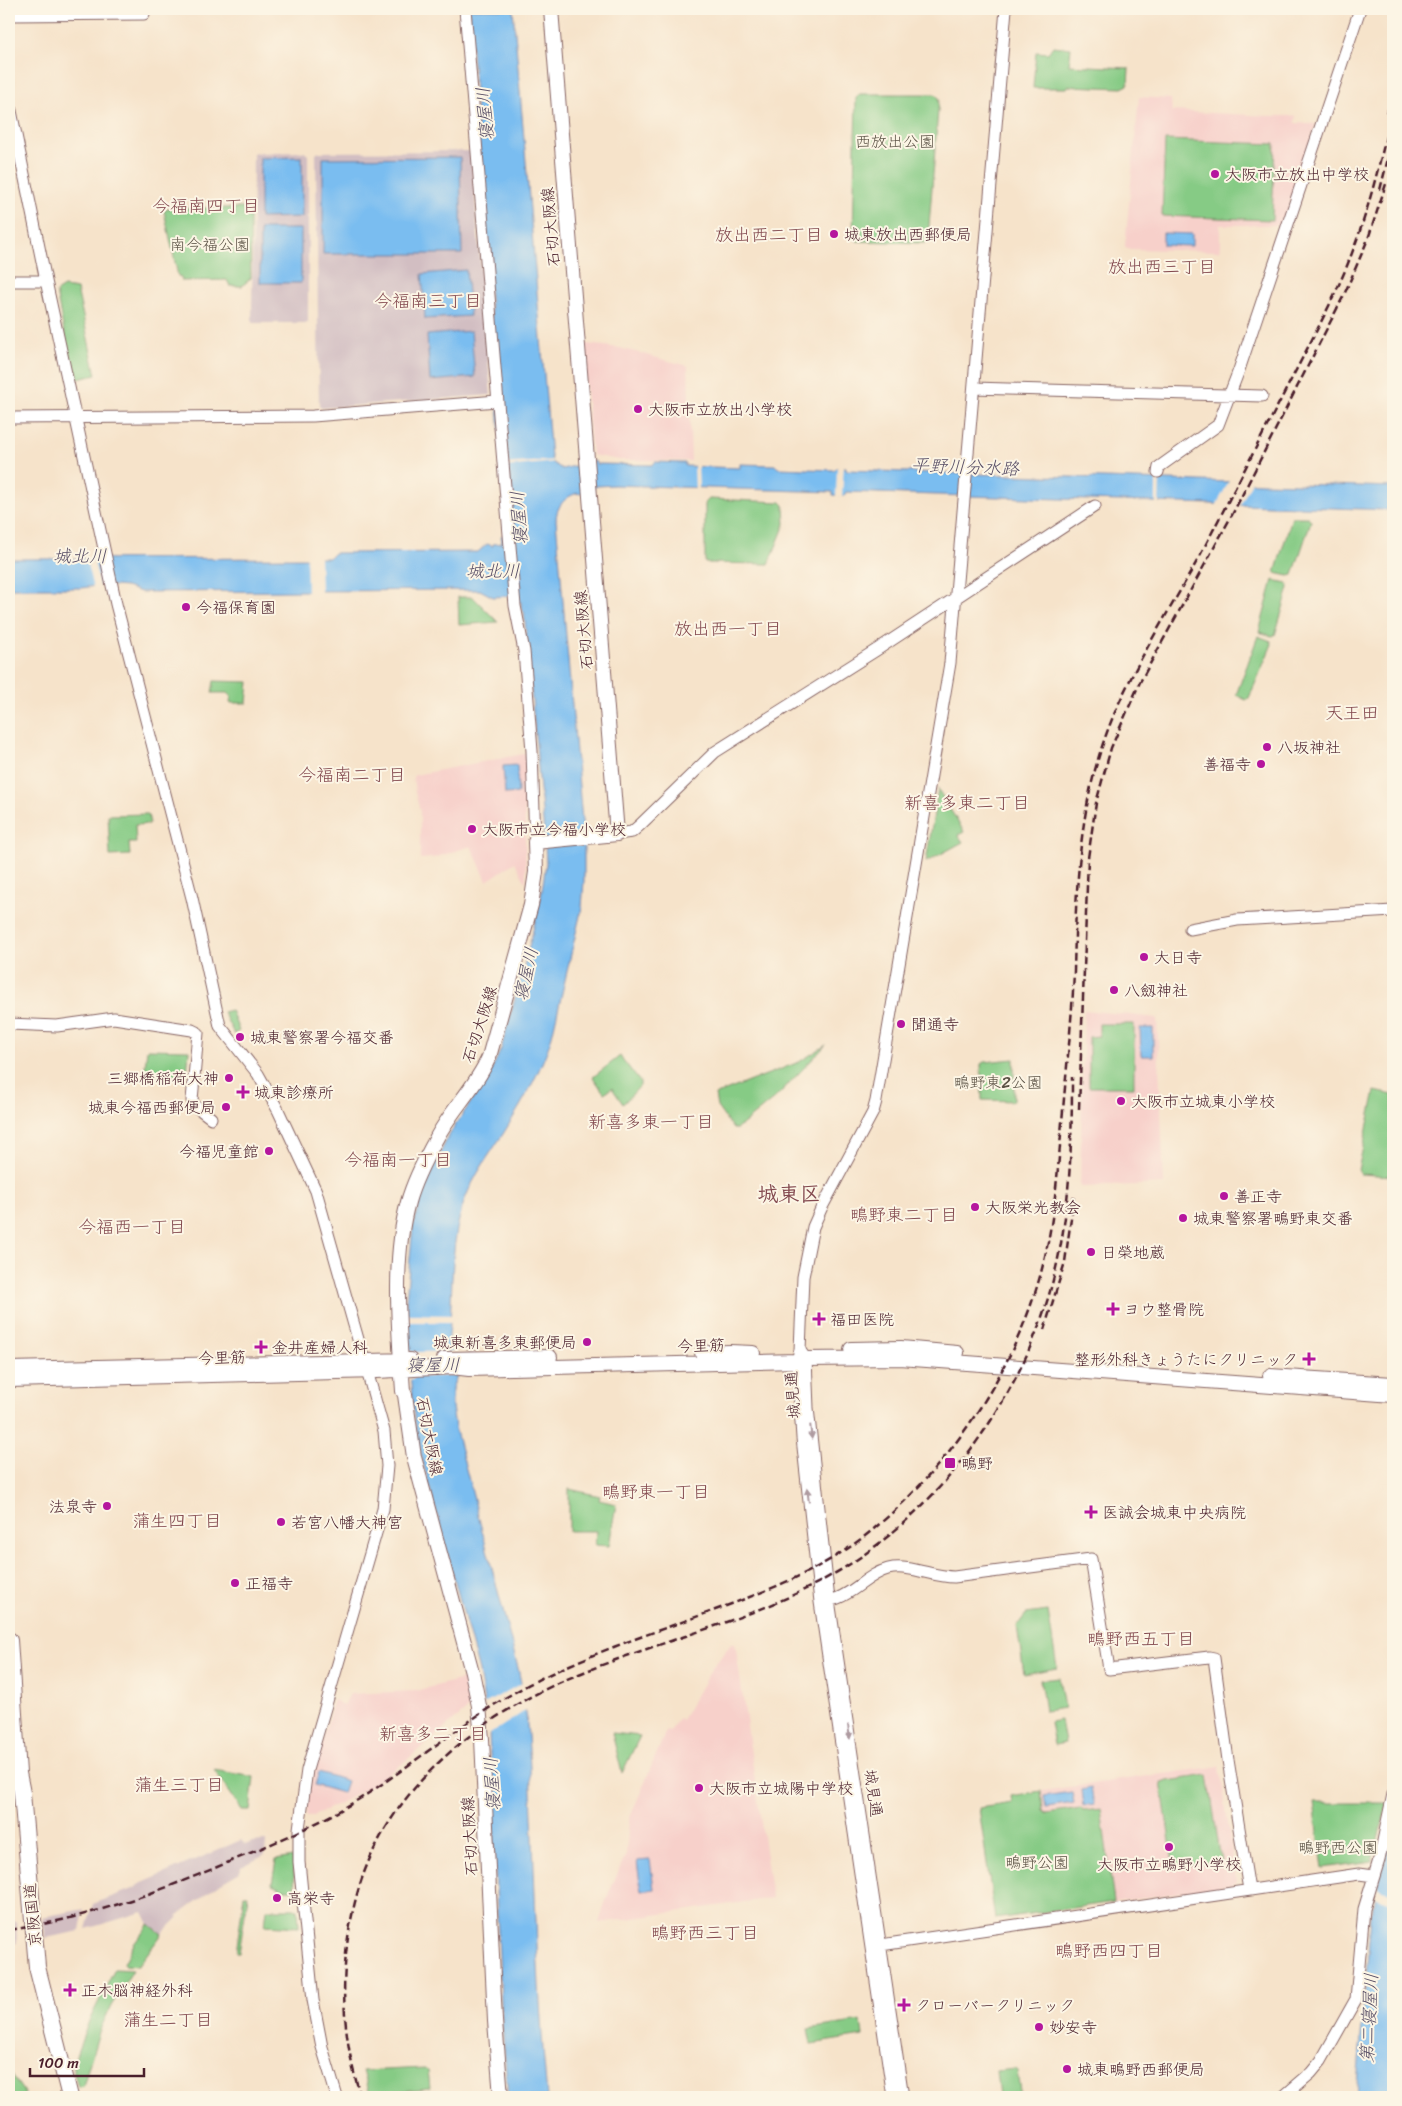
<svg xmlns="http://www.w3.org/2000/svg" width="1402" height="2106" font-family="Sriracha,'Klee One',sans-serif">
  <style>
    .built { fill: #f7d0ca }
    .industrial { fill: #d2bec2 }
    .green { fill: #86cb85; stroke: #687558 }
    .water { fill: #7abdf0; stroke: #626e8e }
    .pier { fill: #f6e3ca }
    .lines { fill: none; stroke-linecap: round; stroke-linejoin: round }
    .minor-casing { stroke: #866463; stroke-width: 13 }
    .major-casing { stroke: #866463; stroke-width: 16 }
    .highway-casing { stroke: #866463; stroke-width: 18 }
    .minor { stroke: #fff; stroke-width: 11 }
    .major { stroke: #fff; stroke-width: 14 }
    .highway { stroke: #fff; stroke-width: 16 }
    .rail { stroke: #4a1f2b; stroke-width: 2.5; stroke-dasharray: 8 4; stroke-linecap: butt }
    .oneway { fill: #ae9aa0 }
    .poi-dot { fill: #b5179e; stroke: #fcf5e5; stroke-width: 2 }
    .labels { text-anchor: middle; stroke-width: 4; stroke-linejoin: round; paint-order: stroke }
    .park-label { font-size: 16px; fill: #5c5346; stroke: #fcf5e5 }
    .poi-label { font-size: 16px; fill: #4a1f2b; stroke: #fcf5e5; text-anchor: start }
    .street-label { font-size: 16px; fill: #4a1f2b; stroke: #fcf5e5 }
    .water-label { font-size: 18px; font-style: italic; fill: #584e66; stroke: #fcf5e5 }
    .neighbourhood-label { font-size: 18px; fill: #83494f; stroke: #fcf5e5 }
    .district-label { font-size: 21px; font-weight: bold; fill: #83494f; stroke: #fcf5e5 }
  </style>
  <rect width="100%" height="100%" fill="#fcf5e5"/>
  <filter id="ink" filterUnits="userSpaceOnUse"><feTurbulence type="fractalNoise" baseFrequency=".02" numOctaves="2"/><feDisplacementMap in="SourceGraphic" scale="10" xChannelSelector="R" yChannelSelector="G"/><feConvolveMatrix kernelMatrix="1 2 1 2 8 2 1 2 1" color-interpolation-filters="sRGB"/></filter>
  <filter id="wash" filterUnits="userSpaceOnUse"><feTurbulence type="fractalNoise" baseFrequency=".0096" numOctaves="4" result="noise"/><feDisplacementMap in="SourceGraphic" scale="20" xChannelSelector="R" yChannelSelector="G"/><feGaussianBlur stdDeviation="1.12" result="paint"/><feColorMatrix in="noise" values="0 0 0 0 0 0 0 0 0 0 0 0 0 0 0 0 0 1.4 0 .05"/><feComposite in="paint" operator="in"/></filter>
  <g filter="url(#wash)">
    <rect width="100%" height="100%" fill="#f6e3ca"/>
    <!-- built -->
    <path class="built" d="M1139 97 1171 99 1172 111 1269 116H1296L1295 123 1316 124 1283 225H1220V251L1127 249 1125 246Z
      M587 344 620 348 688 366 691 461 620 460 592 455 582 349Z
      M523 754 526 755 527 775 524 776 526 883 515 862 487 881 471 846 433 858 420 859V811L415 792 413 777 415 775Z
      M1084 1010 1157 1018 1164 1184 1080 1187Z
      M735 1643 772 1898 599 1923 607 1897 626 1854 629 1820 666 1731 670 1732 679 1718 682 1720 712 1668 731 1644Z
      M463 1679 465 1680 469 1708 403 1763 368 1788 314 1816H306L309 1788 334 1699 343 1706 350 1694 415 1691Z
      M1220 1766 1236 1881 1232 1885 1114 1902 1101 1809 1083 1811 1081 1808 1047 1813 1043 1811 1041 1791Z"/>
    <!-- industrial -->
    <path class="industrial" d="M471 151 491 395 322 408 319 406 316 154 319 152Z
      M304 152 308 155V323H252L253 153Z
      M241 1840 245 1845 252 1842 266 1841 265 1855 241 1867 240 1872 221 1883 177 1916 179 1917 162 1934 149 1924 143 1912 86 1929 93 1904 135 1888 138 1885Z
      M84 1909 80 1931 46 1938 42 1917Z
      M16 1921 17 1943 9 1944V1922Z"/>
    <!-- green -->
    <path class="green" d="M1053 46 1071 48 1069 65 1129 68 1128 85 1122 88 1068 86 1067 88H1033L1036 52 1048 53Z
      M860 94H935L939 98 928 239 925 243 857 241 853 237 856 97Z
      M1165 140 1275 144 1272 220 1162 216Z
      M168 208H242L250 211 251 278 242 286H230L227 280 182 281 181 277 178 276 164 211Z
      M64 287 77 289 96 375 74 380 56 292Z
      M709 499 781 502 784 505 785 524 769 564 705 563V503Z
      M1292 517H1308L1311 521 1293 575 1289 576 1275 573Z
      M1273 580 1287 583 1289 588 1275 635 1272 636 1259 632Z
      M458 597H473L498 622 459 625Z
      M1258 636 1271 641 1272 644 1249 698 1246 700 1236 695Z
      M214 681 249 682 247 703H230L231 696 228 693H212Z
      M938 789 964 832 958 835 963 842 926 862Z
      M148 814 150 824 135 825 136 843H129L130 855 110 856 108 815Z
      M231 1010 239 1031 234 1034 223 1012Z
      M1099 1024H1134V1087H1089V1037L1099 1036Z
      M826 1045 775 1098 737 1129H733L717 1107 715 1095 799 1062Z
      M147 1049 189 1050 187 1076 144 1075Z
      M620 1056 640 1082V1086L623 1104 612 1088 604 1093 593 1077Z
      M1014 1059V1101L982 1100 981 1064 984 1062Z
      M1375 1091 1393 1095V1176L1360 1174 1358 1170Z
      M569 1489 600 1496 599 1500 616 1504 609 1546 595 1545 596 1531H569Z
      M1048 1611 1057 1668 1024 1674 1017 1626 1026 1614Z
      M1059 1678 1064 1708 1045 1711 1040 1680Z
      M1061 1720 1065 1743 1054 1745 1050 1722Z
      M612 1733 640 1736 622 1773Z
      M214 1770 254 1777 250 1810H242Z
      M1208 1775 1221 1861 1174 1868 1161 1782Z
      M1041 1791 1043 1810 1047 1813 1081 1808 1083 1811 1101 1809 1114 1902 995 1919 979 1808 1012 1803 1011 1796Z
      M1314 1803H1388L1372 1861 1323 1868Z
      M293 1857 295 1889H280V1887L272 1884 276 1860Z
      M244 1895H248L239 1953H236Z
      M267 1909H298L299 1927 265 1925Z
      M149 1924 162 1934 138 1966 125 1965 124 1963 134 1944Z
      M115 1969 133 1970 111 2006 99 2032 83 2086 78 2087 72 2066 89 2021Z
      M861 2021 863 2036 811 2044 808 2029Z
      M425 2068 428 2071 430 2088 370 2094 363 2071Z
      M1015 2069 1017 2071 1021 2097H999L996 2071Z
      M9 2070 27 2097H12L9 2093Z"/>
    <!-- water -->
    <path class="water" d="M469 9H513L551 457 553 463 562 469 595 461 596 464 653 465 655 462 685 463V466L740 468V464L775 465 778 468 834 470 837 467H846V470L1393 487V510L846 492 844 496 833 495V492L614 485 597 486 579 494 578 493C565 496 556 507 556 520L584 844V881L582 907 552 1036C541 1072 523 1102 503 1134 489 1155 474 1176 465 1199 448 1247 454 1296 448 1345L456 1352 457 1376 452 1388V1407L455 1427 518 1668C531 1723 530 1782 533 1839 536 1925 539 2011 547 2097H508L502 2023 489 1733 479 1671 419 1448 413 1410 406 1323V1300L413 1226 423 1188 450 1133 490 1074 501 1049 527 955 541 897 546 863 545 844 524 612 521 608V602H516L511 596 493 597 480 590 141 592 126 587 103 585 81 588H9V559L329 558 334 553 478 552 487 544 493 546V544L502 543 501 536 507 534Z
      M302 157V217L260 218V158Z
      M460 157 462 254H323V158Z
      M260 229H301V283H260Z
      M1163 233 1192 234V246L1163 245Z
      M466 270 470 316 425 319 422 274Z
      M471 331 475 377 430 381 427 335Z
      M517 765 518 793 505 794 503 766Z
      M1140 1028H1153V1056H1141Z
      M319 1772 347 1781 343 1793 315 1785Z
      M1091 1788 1094 1805 1084 1806 1082 1790Z
      M1072 1792 1074 1803 1046 1807 1044 1796Z
      M1393 1822V2097H1356L1372 1905 1374 1904Z
      M650 1860 654 1889 641 1891 637 1861Z"/>
    <!-- pier -->
    <path class="pier" d="M555 460 556 462 505 467V464Z
      M694 463 698 464 699 491H695Z
      M837 466H844L842 496H836Z
      M1156 477H1160L1159 505 1156 504Z
      M1230 479 1253 480 1239 507 1216 506Z
      M306 555H320L321 592H307Z
      M85 556H93L100 588H93Z
      M405 1314 451 1315V1322H405Z
      M407 1350 415 1352 459 1351V1376L416 1377 410 1380Z
      M524 1682 528 1709 487 1736 484 1704Z
      M1377 1885 1382 1891 1393 1894V1902L1374 1897Z"/>
  </g>
  <g filter="url(#ink)">
    <g class="lines">
      <defs>
        <path id="minor" d="M465 9 515 606 524 651 532 751 535 842
          M9 15 144 14
          M9 101 46 281 116 604 192 898 220 1026 258 1074 278 1110 316 1191 384 1431 387 1466 383 1509 307 1770 299 1829V1862L313 2000 322 2047 337 2097
          M9 281H46
          M974 388 1262 396
          M9 418 313 416 497 401
          M1158 472 1159 467 1218 425 1239 370 1360 9
          M617 834 632 832 640 825 715 752 878 649 1095 506
          M1190 929 1237 920 1393 911
          M9 1024 57 1026 114 1018 192 1030 198 1033 192 1100 194 1105 211 1118
          M801 1352 806 1359 808 1408 829 1600 903 2097
          M822 1602C827 1601 833 1600 838 1598 856 1591 869 1574 888 1569 910 1564 932 1577 954 1577L1091 1559 1109 1669 1209 1657 1214 1658 1228 1760 1249 1890
          M874 1946 1359 1874 1374 1876
          M893 2097 820 1602 802 1438 797 1361 800 1350 803 1277 813 1227 821 1209 873 1112 876 1101 950 663 1006 9
          M1283 2097 1311 2073 1321 2061 1356 1999 1364 1909 1379 1860 1393 1794"/>
        <path id="major" d="M851 1349 901 1348 957 1353
          M702 1353 730 1352 753 1353
          M444 1359 550 1357
          M9 1369 410 1360
          M1270 1376 1393 1384
          M9 1380 377 1371 452 1367 469 1369 797 1361 806 1359 900 1358 1393 1395
          M501 2097 495 2021 482 1739 479 1706 472 1672 414 1457 405 1395 403 1391C399 1331 392 1260 408 1202 414 1180 425 1159 436 1139 451 1110 476 1087 489 1057L531 905 536 872 535 842 617 834 551 9"/>
        <path id="highway" d="M9 1640 18 1773 22 1793 37 1967 70 2097"/>
      </defs>
      <!-- minor casing -->
      <use href="#minor" class="minor-casing"/>
      <!-- major casing -->
      <use href="#major" class="major-casing"/>
      <!-- highway casing -->
      <use href="#highway" class="highway-casing"/>
      <!-- minor -->
      <use href="#minor" class="minor"/>
      <!-- major -->
      <use href="#major" class="major"/>
      <!-- highway -->
      <use href="#highway" class="highway"/>
      <!-- rail -->
      <path class="rail" d="M1387 114 1393 90
        M1380 190 1393 139
        M1079 1109 1088 858 1096 803 1111 748 1140 682 1232 515 1344 295 1368 239 1386 184
        M1044 1330 1065 1262 1074 1197
        M9 1930C87 1919 164 1890 236 1859 279 1841 321 1823 361 1798 425 1757 480 1706 550 1674 607 1647 667 1628 726 1606 774 1588 820 1570 861 1539 939 1479 1003 1389 1034 1296 1053 1239 1057 1181 1062 1122 1066 1072 1072 1022 1074 971 1076 891 1078 812 1106 735 1130 668 1172 609 1205 546 1234 490 1263 434 1292 378 1313 337 1336 296 1352 253 1370 206 1381 157 1393 108
        M361 2097C340 2033 339 1964 356 1898 383 1795 470 1722 565 1680 670 1634 784 1617 877 1545 960 1481 1025 1386 1052 1284 1070 1217 1072 1145 1072 1077"/>
    </g>
    <!-- one-way arrows -->
    <defs><path id="oneway-solid" d="M-6-.8H1V-3.2L6.5 0L1 3.2V.8H-6Z" transform="scale(1.25)"/></defs>
    <g class="oneway">
      <use href="#oneway-solid" transform="translate(811 1432) rotate(84)"/>
      <use href="#oneway-solid" transform="translate(808 1495) rotate(-97)"/>
      <use href="#oneway-solid" transform="translate(849 1732) rotate(82)"/>
    </g>
  </g>
  <!-- markers -->
  <g class="poi-dot">
    <circle cx="1215" cy="174" r="5"/>
    <circle cx="834" cy="234" r="5"/>
    <circle cx="638" cy="409" r="5"/>
    <circle cx="186" cy="607" r="5"/>
    <circle cx="1267" cy="747" r="5"/>
    <circle cx="1261" cy="764" r="5"/>
    <circle cx="472" cy="829" r="5"/>
    <circle cx="1144" cy="957" r="5"/>
    <circle cx="1114" cy="990" r="5"/>
    <circle cx="901" cy="1024" r="5"/>
    <circle cx="240" cy="1037" r="5"/>
    <circle cx="229" cy="1078" r="5"/>
    <path d="M240.5 1084.5h5v5h5v5h-5v5h-5v-5h-5v-5h5z"/>
    <circle cx="1121" cy="1101" r="5"/>
    <circle cx="226" cy="1107" r="5"/>
    <circle cx="269" cy="1151" r="5"/>
    <circle cx="1224" cy="1196" r="5"/>
    <circle cx="975" cy="1207" r="5"/>
    <circle cx="1183" cy="1218" r="5"/>
    <circle cx="1091" cy="1252" r="5"/>
    <path d="M1110.5 1301.5h5v5h5v5h-5v5h-5v-5h-5v-5h5z"/>
    <path d="M816.5 1311.5h5v5h5v5h-5v5h-5v-5h-5v-5h5z"/>
    <circle cx="587" cy="1342" r="5"/>
    <path d="M258.5 1339.5h5v5h5v5h-5v5h-5v-5h-5v-5h5z"/>
    <path d="M1306.5 1351.5h5v5h5v5h-5v5h-5v-5h-5v-5h5z"/>
    <rect x="944" y="1457" width="12" height="12" rx="2.5"/>
    <circle cx="107" cy="1506" r="5"/>
    <path d="M1088.5 1504.5h5v5h5v5h-5v5h-5v-5h-5v-5h5z"/>
    <circle cx="281" cy="1522" r="5"/>
    <circle cx="235" cy="1583" r="5"/>
    <circle cx="699" cy="1788" r="5"/>
    <circle cx="1169" cy="1847" r="5"/>
    <circle cx="277" cy="1898" r="5"/>
    <path d="M67.5 1982.5h5v5h5v5h-5v5h-5v-5h-5v-5h5z"/>
    <path d="M901.5 1997.5h5v5h5v5h-5v5h-5v-5h-5v-5h5z"/>
    <circle cx="1039" cy="2027" r="5"/>
    <circle cx="1067" cy="2069" r="5"/>
  </g>
  <g class="labels">
    <!-- park labels -->
    <g class="park-label">
      <text x="895" y="147">西放出公園</text>
      <text x="210" y="250">南今福公園</text>
      <text x="998" y="1088">鴫野東2公園</text>
      <text x="1338" y="1853">鴫野西公園</text>
      <text x="1037" y="1868">鴫野公園</text>
    </g>
    <!-- poi labels -->
    <g class="poi-label">
      <text x="1225" y="180">大阪市立放出中学校</text>
      <text x="844" y="240">城東放出西郵便局</text>
      <text x="648" y="415">大阪市立放出小学校</text>
      <text x="196" y="613">今福保育園</text>
      <text x="1277" y="753">八坂神社</text>
      <text x="1251" y="770" text-anchor="end">善福寺</text>
      <text x="482" y="835">大阪市立今福小学校</text>
      <text x="1154" y="963">大日寺</text>
      <text x="1124" y="996">八劔神社</text>
      <text x="911" y="1030">聞通寺</text>
      <text x="250" y="1043">城東警察署今福交番</text>
      <text x="219" y="1084" text-anchor="end">三郷橋稲荷大神</text>
      <text x="254" y="1098">城東診療所</text>
      <text x="1131" y="1107">大阪市立城東小学校</text>
      <text x="216" y="1113" text-anchor="end">城東今福西郵便局</text>
      <text x="259" y="1157" text-anchor="end">今福児童館</text>
      <text x="1234" y="1202">善正寺</text>
      <text x="985" y="1213">大阪栄光教会</text>
      <text x="1193" y="1224">城東警察署鴫野東交番</text>
      <text x="1101" y="1258">日榮地蔵</text>
      <text x="1124" y="1315">ヨウ整骨院</text>
      <text x="830" y="1325">福田医院</text>
      <text x="577" y="1348" text-anchor="end">城東新喜多東郵便局</text>
      <text x="272" y="1353">金井産婦人科</text>
      <text x="1298" y="1365" text-anchor="end">整形外科きょうたにクリニック</text>
      <text x="961" y="1469">鴫野</text>
      <text x="97" y="1512" text-anchor="end">法泉寺</text>
      <text x="1102" y="1518">医誠会城東中央病院</text>
      <text x="291" y="1528">若宮八幡大神宮</text>
      <text x="245" y="1589">正福寺</text>
      <text x="709" y="1794">大阪市立城陽中学校</text>
      <text x="1169" y="1870" text-anchor="middle">大阪市立鴫野小学校</text>
      <text x="287" y="1904">高栄寺</text>
      <text x="81" y="1996">正木脳神経外科</text>
      <text x="915" y="2011">クローバークリニック</text>
      <text x="1049" y="2033">妙安寺</text>
      <text x="1077" y="2075">城東鴫野西郵便局</text>
    </g>
    <!-- street labels -->
    <g class="street-label">
      <text transform="translate(550 227) rotate(-95)" y="6">石切大阪線</text>
      <text transform="translate(583 630) rotate(-95)" y="6">石切大阪線</text>
      <text transform="translate(479 1024) rotate(-72)" y="6">石切大阪線</text>
      <text transform="translate(701 1345) rotate(-1)" y="6">今里筋</text>
      <text transform="translate(222 1357) rotate(-1)" y="6">今里筋</text>
      <text transform="translate(792 1395) rotate(-94)" y="6">城見通</text>
      <text transform="translate(430 1436) rotate(79)" y="6">石切大阪線</text>
      <text transform="translate(874 1793) rotate(82)" y="6">城見通</text>
      <text transform="translate(469 1836) rotate(-93)" y="6">石切大阪線</text>
      <text transform="translate(32 1915) rotate(-95)" y="6">京阪国道</text>
    </g>
    <!-- water labels -->
    <g class="water-label">
      <text transform="translate(485 114) rotate(-95)" y="6">寝屋川</text>
      <text transform="translate(965 467) rotate(2)" y="6">平野川分水路</text>
      <text transform="translate(519 518) rotate(-94)" y="6">寝屋川</text>
      <text x="80" y="562">城北川</text>
      <text x="493" y="577">城北川</text>
      <text transform="translate(526 974) rotate(-77)" y="6">寝屋川</text>
      <text x="433" y="1371">寝屋川</text>
      <text transform="translate(492 1784) rotate(-93)" y="6">寝屋川</text>
      <text transform="translate(1369 2018) rotate(-87)" y="6">第二寝屋川</text>
    </g>
    <!-- neighbourhood labels -->
    <g class="neighbourhood-label">
      <text x="206" y="212">今福南四丁目</text>
      <text x="769" y="241">放出西二丁目</text>
      <text x="1162" y="273">放出西三丁目</text>
      <text x="428" y="307">今福南三丁目</text>
      <text x="728" y="635">放出西一丁目</text>
      <text x="1352" y="719">天王田</text>
      <text x="352" y="781">今福南二丁目</text>
      <text x="967" y="809">新喜多東二丁目</text>
      <text x="651" y="1128">新喜多東一丁目</text>
      <text x="398" y="1166">今福南一丁目</text>
      <text x="904" y="1221">鴫野東二丁目</text>
      <text x="132" y="1233">今福西一丁目</text>
      <text x="656" y="1498">鴫野東一丁目</text>
      <text x="177" y="1527">蒲生四丁目</text>
      <text x="1141" y="1645">鴫野西五丁目</text>
      <text x="433" y="1740">新喜多二丁目</text>
      <text x="179" y="1791">蒲生三丁目</text>
      <text x="705" y="1939">鴫野西三丁目</text>
      <text x="1109" y="1957">鴫野西四丁目</text>
      <text x="168" y="2026">蒲生二丁目</text>
    </g>
    <!-- district labels -->
    <g class="district-label">
      <text x="789" y="1201">城東区</text>
    </g>
  </g>
  <!-- margin -->
  <rect width="1402" height="2106" fill="none" stroke="#fcf5e5" stroke-width="30"/>
  <!-- scale -->
  <path d="M30 2068v8h114v-8" fill="none" stroke="#4a1f2b" stroke-width="2.5"/>
  <text x="38" y="2068" font-size="15" fill="#4a1f2b" stroke="#fcf5e5" stroke-width="4" paint-order="stroke">100 m</text>
</svg>
